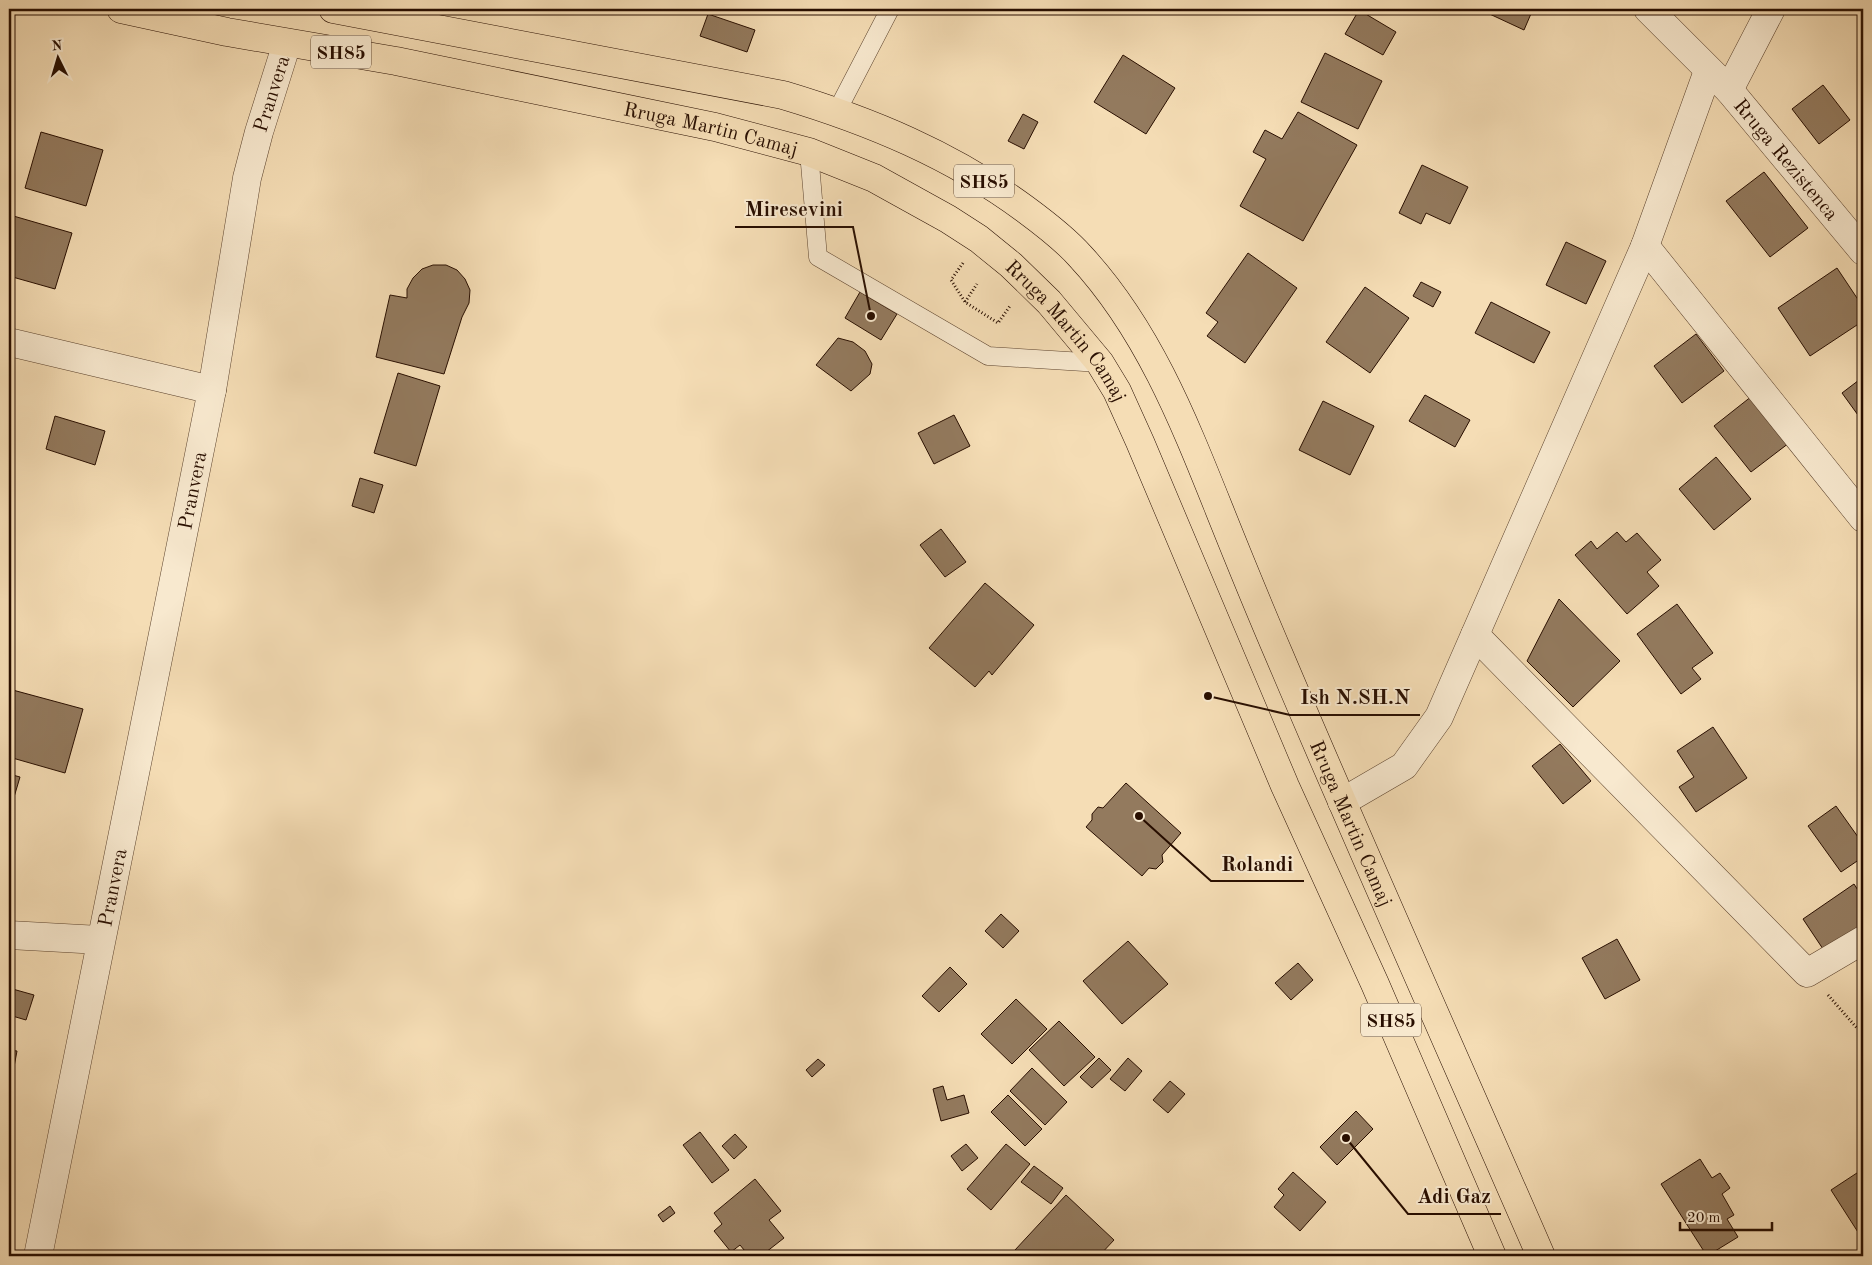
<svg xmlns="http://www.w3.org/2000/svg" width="1872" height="1265" font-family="'Old Standard TT',serif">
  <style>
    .building { fill: #937a5e; stroke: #280e00 }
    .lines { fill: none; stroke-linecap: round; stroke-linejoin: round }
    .service-casing { stroke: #5b422d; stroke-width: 19 }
    .minor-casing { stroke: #5b422d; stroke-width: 29 }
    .trunk-casing { stroke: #280e00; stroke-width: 29 }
    .path { stroke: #280e00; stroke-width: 3; stroke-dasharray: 1 2.5; stroke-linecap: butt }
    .service { stroke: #f8e9cf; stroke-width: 18 }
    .minor { stroke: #f8e9cf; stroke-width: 28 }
    .trunk { stroke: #f5ddb5; stroke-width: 28 }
    .labels { text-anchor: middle; stroke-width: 4; stroke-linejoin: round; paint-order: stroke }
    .shield { fill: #f8e9cf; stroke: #66503e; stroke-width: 1 }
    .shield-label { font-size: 19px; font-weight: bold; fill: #280e00 }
    .street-label { font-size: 20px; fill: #280e00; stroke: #f8e9cf }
    .leader { fill: none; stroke: #280e00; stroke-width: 2 }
    .callout-dot { fill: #280e00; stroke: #f8e9cf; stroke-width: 2 }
    .callout-label { font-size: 21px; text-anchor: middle; font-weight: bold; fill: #280e00; stroke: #f8e9cf; stroke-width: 4; stroke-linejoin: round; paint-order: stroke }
  </style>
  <rect width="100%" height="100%" fill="#f5ddb5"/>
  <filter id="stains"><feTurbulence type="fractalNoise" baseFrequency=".004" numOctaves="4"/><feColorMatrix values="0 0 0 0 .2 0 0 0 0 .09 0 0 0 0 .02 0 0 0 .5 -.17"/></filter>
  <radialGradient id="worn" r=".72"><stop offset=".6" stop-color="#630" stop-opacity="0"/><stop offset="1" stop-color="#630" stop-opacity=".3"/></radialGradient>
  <!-- building -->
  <path class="building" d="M1482 9H1533L1524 30 1481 10Z
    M1359 10 1396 32 1383 55 1345 34Z
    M708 14 755 30 747 52 700 36Z
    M1325 53 1382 81 1358 129 1301 102Z
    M1123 55 1175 88 1146 134 1094 102Z
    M1823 85 1850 120 1819 144 1792 109Z
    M1298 112 1357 145 1303 241 1240 206 1266 159 1253 152 1265 130 1282 139Z
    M1023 114 1038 122 1024 149 1008 141Z
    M41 132 103 150 86 206 25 188Z
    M1422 165 1468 187 1450 224 1426 213 1421 224 1399 213Z
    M1764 172 1808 228 1770 257 1726 201Z
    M10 215 72 233 55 289 9 276Z
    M1566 242 1606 261 1586 304 1546 285Z
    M1248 253 1297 288 1245 363 1207 336 1218 322 1206 313Z
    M433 265H446L457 270 465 279 470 290 469 303 462 317 444 374 376 357 390 295 407 298V289L413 278 422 269Z
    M1837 268 1863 307V321L1810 356 1778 308Z
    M1421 282 1441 292 1433 307 1413 296Z
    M1365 287 1409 318 1370 373 1326 342Z
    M860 292 897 314 881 340 845 318Z
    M1491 302 1550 332 1534 363 1475 333Z
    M1696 334 1724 371 1682 403 1654 366Z
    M838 338 853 342 865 351 872 364 870 374 851 391 816 365Z
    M398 373 440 386 416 466 374 453Z
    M1863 377V422L1842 393Z
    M1425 395 1470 420 1455 447 1409 421Z
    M1752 396 1789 443 1751 472 1714 426Z
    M1323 401 1374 426 1350 475 1299 450Z
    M954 415 970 446 934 464 918 433Z
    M55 416 105 431 95 465 46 449Z
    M1716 457 1751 499 1714 530 1679 489Z
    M360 478 383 485 374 513 352 506Z
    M941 529 966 562 945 577 920 545Z
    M1617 532 1626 542 1637 533 1661 560 1647 572 1659 586 1627 614 1575 555 1591 541 1597 549Z
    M985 583 1034 625 992 675 989 671 975 687 929 648Z
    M1559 599 1620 661 1573 707 1527 661Z
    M1677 604 1713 653 1692 668 1701 679 1681 694 1637 634Z
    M9 689 83 709 65 773 9 757Z
    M1713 727 1747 778 1696 812 1679 787 1694 777 1677 751Z
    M1560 744 1591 781 1563 804 1532 766Z
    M9 774 20 777 9 814Z
    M1126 783 1181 833 1162 855 1163 862 1156 869 1149 868 1142 876 1086 827 1092 820V814L1098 807 1103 808Z
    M1836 806 1863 844V857L1841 872 1808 826Z
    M1854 884 1863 898V930L1827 955 1803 919Z
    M1001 914 1019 931 1003 948 985 931Z
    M1617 939 1640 980 1605 999 1582 958Z
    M1128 941 1168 984 1122 1024 1083 981Z
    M1298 963 1313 980 1291 1000 1275 983Z
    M950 967 967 984 939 1012 922 996Z
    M9 988 34 995 26 1020 9 1015Z
    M1016 999 1047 1029 1012 1064 981 1034Z
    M1059 1021 1095 1057 1064 1086 1029 1050Z
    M9 1050 17 1051 11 1083H9Z
    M1099 1058 1111 1070 1092 1088 1080 1077Z
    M1128 1058 1142 1071 1125 1091 1110 1079Z
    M818 1059 825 1065 812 1077 806 1070Z
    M1032 1068 1067 1102 1045 1125 1010 1091Z
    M1170 1081 1185 1094 1168 1113 1153 1100Z
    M943 1086 947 1100 964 1095 969 1113 941 1121 933 1089Z
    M1008 1095 1042 1129 1025 1146 991 1112Z
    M1356 1111 1373 1129 1337 1165 1320 1147Z
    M700 1132 729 1170 712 1183 683 1145Z
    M735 1134 747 1147 734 1159 722 1146Z
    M966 1144 978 1158 962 1171 951 1156Z
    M1006 1144 1030 1164 991 1210 967 1189Z
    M1700 1159 1712 1178 1720 1173 1730 1188 1722 1194 1734 1215 1727 1219 1738 1237 1707 1256 1661 1184Z
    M1034 1166 1063 1188 1051 1204 1021 1182Z
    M1863 1169V1240L1831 1190Z
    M1293 1172 1326 1202 1300 1231 1274 1207 1284 1195 1278 1189Z
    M755 1179 781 1211 769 1220 784 1238 761 1256H749L740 1245 731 1252 714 1231 722 1224 714 1213Z
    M1066 1195 1114 1240 1099 1256H1022L1015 1250Z
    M670 1206 675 1213 663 1222 658 1215Z"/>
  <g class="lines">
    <defs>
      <path id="service" d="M837 111 890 9
        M809 152 818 257 988 356 1100 363"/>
      <g id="minor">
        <path d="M1648 9 1729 90 1771 9"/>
        <path id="s1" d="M1729 90 1863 251"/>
        <path d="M1645 246 1863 518"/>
        <path d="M9 342 212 390"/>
        <path d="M1475 635 1807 973 1863 940"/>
        <path d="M1342 802 1404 766 1439 717 1645 246 1708 71"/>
        <path d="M9 935 100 940"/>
        <path id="s2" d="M38 1256 212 390 247 178 259 132 287 43"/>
      </g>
      <g id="trunk">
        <path id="s3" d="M121 9 227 32 396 61 715 127 809 152 874 178 948 219 979 239 1011 265 1049 302 1100 363 1117 391 1140 442 1285 786 1375 984 1492 1256"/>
        <path id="s4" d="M333 9 783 95C870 121 952 155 1025 209 1044 223 1064 238 1080 256 1147 328 1183 419 1219 509 1239 559 1259 608 1280 657 1365 858 1454 1056 1541 1256"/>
      </g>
    </defs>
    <!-- service casing -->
    <use href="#service" class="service-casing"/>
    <!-- minor casing -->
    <use href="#minor" class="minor-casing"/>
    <!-- trunk casing -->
    <use href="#trunk" class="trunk-casing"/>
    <!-- path -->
    <path class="path" d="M963 263 951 280 965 302 998 323 1010 306
      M965 302 977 284
      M1828 995 1863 1035"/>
    <!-- service -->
    <use href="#service" class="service"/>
    <!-- minor -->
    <use href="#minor" class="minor"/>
    <!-- trunk -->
    <use href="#trunk" class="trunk"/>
  </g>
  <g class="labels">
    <!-- shield labels -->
    <g class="shield">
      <rect x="311" y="35.5" width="60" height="33" rx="4"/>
      <rect x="954" y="164.5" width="60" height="33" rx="4"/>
      <rect x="1361" y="1003.5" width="60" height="33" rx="4"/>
    </g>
    <g class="shield-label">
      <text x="341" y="59">SH85</text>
      <text x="984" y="188">SH85</text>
      <text x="1391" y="1027">SH85</text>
    </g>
    <!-- street labels -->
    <g class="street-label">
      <text dy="7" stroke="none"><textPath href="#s2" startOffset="1186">Pranvera</textPath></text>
      <text dy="7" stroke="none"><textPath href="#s3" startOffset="602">Rruga Martin Camaj</textPath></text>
      <text dy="7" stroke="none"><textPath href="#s1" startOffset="90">Rruga Rezistenca</textPath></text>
      <text dy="7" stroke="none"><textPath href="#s3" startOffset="1022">Rruga Martin Camaj</textPath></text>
      <text dy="7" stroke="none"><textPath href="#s2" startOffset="781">Pranvera</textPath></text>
      <text dy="7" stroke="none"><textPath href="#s4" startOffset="1431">Rruga Martin Camaj</textPath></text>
      <text dy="7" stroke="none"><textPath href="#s2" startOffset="376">Pranvera</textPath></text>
    </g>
  </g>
  <!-- callouts -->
  <path class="leader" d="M871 316L853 227H735M1208 696L1290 715H1420M1139 816L1211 881H1304M1346 1138L1408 1214H1501"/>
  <g class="callout-dot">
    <circle cx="871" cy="316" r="5"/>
    <circle cx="1208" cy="696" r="5"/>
    <circle cx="1139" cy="816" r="5"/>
    <circle cx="1346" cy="1138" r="5"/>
  </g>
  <g class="callout-label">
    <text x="794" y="216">Miresevini</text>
    <text x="1355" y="704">Ish N.SH.N</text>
    <text x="1257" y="871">Rolandi</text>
    <text x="1454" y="1203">Adi Gaz</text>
  </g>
  <!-- margin -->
  <rect width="1872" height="1265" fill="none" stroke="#f5ddb5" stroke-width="30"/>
  <rect x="10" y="10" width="1852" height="1245" fill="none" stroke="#280e00" stroke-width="2.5"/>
  <rect x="15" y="15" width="1842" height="1235" fill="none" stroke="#280e00"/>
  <!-- north arrow -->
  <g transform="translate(58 58) rotate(355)" stroke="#f8e9cf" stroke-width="4" paint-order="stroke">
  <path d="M0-4L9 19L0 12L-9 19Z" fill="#280e00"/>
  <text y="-8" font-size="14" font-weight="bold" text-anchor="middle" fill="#280e00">N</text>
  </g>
  <!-- scale -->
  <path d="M1680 1222v8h92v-8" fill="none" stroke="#280e00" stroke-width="2.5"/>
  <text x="1687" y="1222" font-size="15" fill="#280e00" stroke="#f8e9cf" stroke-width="4" paint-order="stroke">20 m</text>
  <rect width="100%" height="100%" filter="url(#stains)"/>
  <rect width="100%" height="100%" fill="url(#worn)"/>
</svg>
